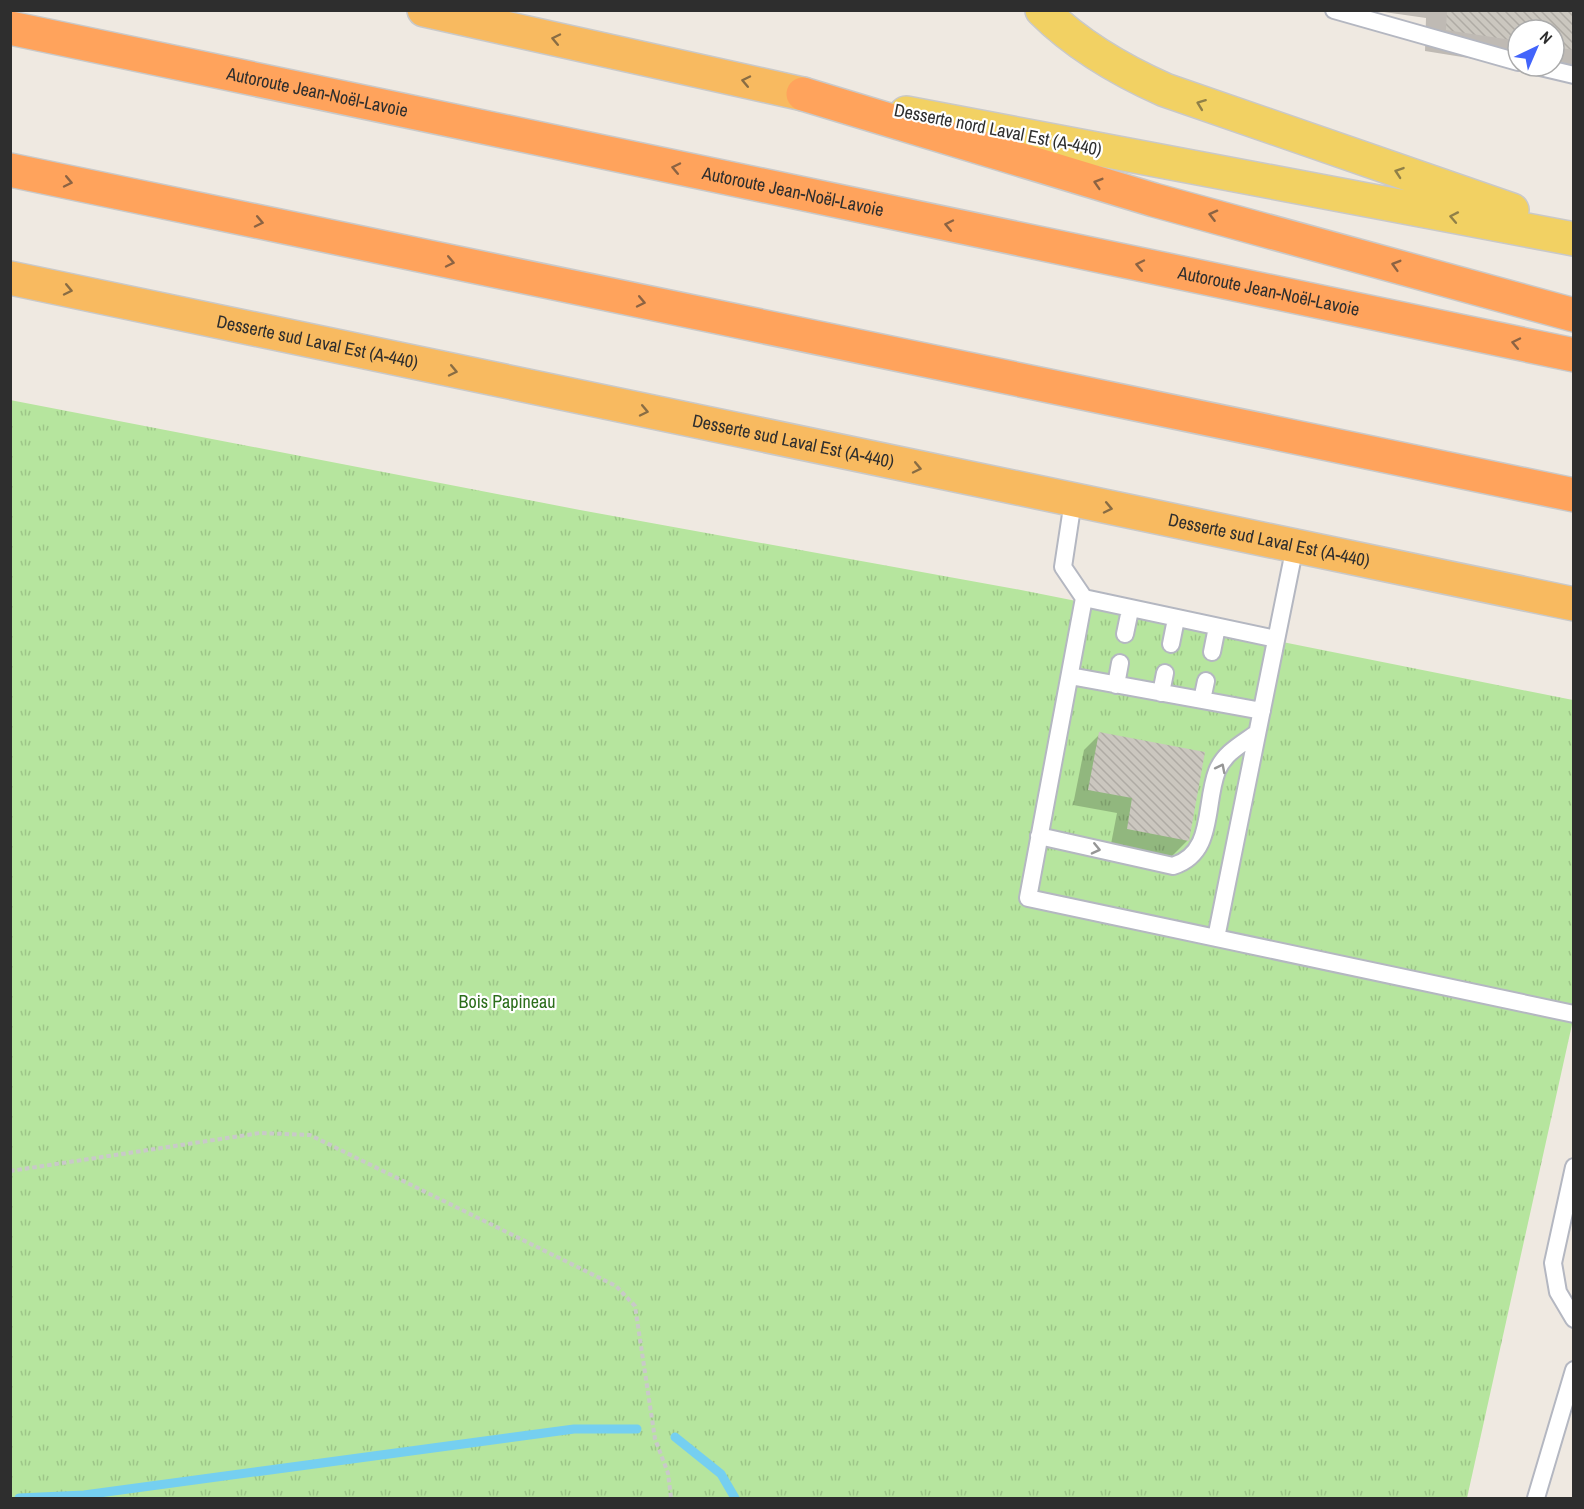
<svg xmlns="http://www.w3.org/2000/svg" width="1584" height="1509" font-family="'Archivo Narrow',sans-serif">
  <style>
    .park { fill: url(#park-tufts) }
    .shadow { fill: #0003 }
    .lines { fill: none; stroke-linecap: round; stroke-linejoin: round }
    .stream { stroke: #75cff0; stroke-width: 9 }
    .building { fill: url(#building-back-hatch) }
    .service-casing { stroke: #b4b7c1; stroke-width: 20 }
    .primary-casing { stroke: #c9c9c9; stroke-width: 36 }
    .trunk-casing { stroke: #c9c9c9; stroke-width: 36 }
    .motorway-casing { stroke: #c9c9c9; stroke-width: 36 }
    .path { stroke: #c9c9c9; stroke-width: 4; stroke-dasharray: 4.5 3; stroke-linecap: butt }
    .service { stroke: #fff; stroke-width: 16 }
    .primary { stroke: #f2d163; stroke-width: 33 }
    .trunk { stroke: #f8ba60; stroke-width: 33 }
    .motorway { stroke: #ffa35c; stroke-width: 33 }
    .oneway { stroke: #896d44 }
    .oneway2 { stroke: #908048 }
    .oneway3 { stroke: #8c6343 }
    .oneway4 { stroke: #969696 }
    .labels { text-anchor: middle; stroke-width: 4.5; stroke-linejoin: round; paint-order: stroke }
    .street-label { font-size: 18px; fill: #2e2e2e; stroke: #fff }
    .park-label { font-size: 18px; fill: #2c6e1b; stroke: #fff }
  </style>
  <defs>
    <pattern id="park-tufts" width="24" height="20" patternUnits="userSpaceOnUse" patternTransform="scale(1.5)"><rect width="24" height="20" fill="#b6e59e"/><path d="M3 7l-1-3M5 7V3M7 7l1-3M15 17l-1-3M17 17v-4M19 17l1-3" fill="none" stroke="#9dc588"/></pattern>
    <pattern id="building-back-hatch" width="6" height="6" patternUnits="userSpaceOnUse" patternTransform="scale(1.5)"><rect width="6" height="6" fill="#cbc7bf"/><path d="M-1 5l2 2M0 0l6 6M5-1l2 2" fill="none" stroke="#afaba4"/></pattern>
  </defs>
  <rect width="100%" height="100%" fill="#efe9e1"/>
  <!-- park -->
  <path class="park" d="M10 400 580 510 1021 590 1573 700V1020L1467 1498H11Z"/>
  <!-- shadow -->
  <path class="shadow" d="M1370 10H1574V74L1521 66H1554V30H1518V66L1425 51 1426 18Z
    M1100 734 1188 840 1172 856 1111 844 1117 813 1073 805 1084 750Z"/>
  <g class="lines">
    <!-- stream -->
    <path class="stream" d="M675 1437 721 1474 735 1498
      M19 1498 84 1495 574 1429H637"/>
  </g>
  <!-- building -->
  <path class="building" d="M1447 10H1574V50L1554 47V30H1518V41L1446 30Z
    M1099 732 1205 752 1189 841 1127 829 1132 798 1088 790Z"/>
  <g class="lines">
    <defs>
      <path id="service" d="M1334 10 1518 62
        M1536 66 1574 75
        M1073 501 1063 567 1084 598 1028 898 1574 1014
        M1084 598 1276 639
        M1125 634 1130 610
        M1171 644 1176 619
        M1212 652 1217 627
        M1070 676 1262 711
        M1116 685 1120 663
        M1161 693 1165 673
        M1202 700 1206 681
        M1039 836 1173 866C1215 853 1204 805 1217 771 1224 753 1242 744 1257 733
        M1216 938 1295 546
        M1574 1167 1553 1263 1558 1292 1574 1319
        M1536 1498 1574 1370"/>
      <path id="primary" d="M1042 10C1077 45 1120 70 1165 90L1512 210
        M906 113 1574 239"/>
      <g id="trunk">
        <path d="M424 10 803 94"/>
        <path id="s1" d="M10 278 1574 604"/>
      </g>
      <g id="motorway">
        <path id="s2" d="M10 28 1574 355"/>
        <path d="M803 94 1154 200 1574 315"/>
        <path d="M10 170 1574 495"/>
      </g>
    </defs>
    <!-- service casing -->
    <use href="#service" class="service-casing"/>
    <!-- primary casing -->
    <use href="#primary" class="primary-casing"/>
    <!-- trunk casing -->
    <use href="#trunk" class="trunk-casing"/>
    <!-- motorway casing -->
    <use href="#motorway" class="motorway-casing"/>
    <!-- path -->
    <path class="path" d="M10 1171 260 1133 310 1135 616 1286 635 1306 655 1439 668 1473 671 1498"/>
    <!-- service -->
    <use href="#service" class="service"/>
    <!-- primary -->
    <use href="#primary" class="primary"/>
    <!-- trunk -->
    <use href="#trunk" class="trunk"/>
    <!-- motorway -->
    <use href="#motorway" class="motorway"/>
  </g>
  <!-- one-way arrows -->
  <defs><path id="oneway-chevron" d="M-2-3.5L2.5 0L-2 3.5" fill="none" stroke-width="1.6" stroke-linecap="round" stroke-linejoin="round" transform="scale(1.5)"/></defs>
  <g class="oneway">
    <use href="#oneway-chevron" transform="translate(556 39) rotate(-168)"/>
    <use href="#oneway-chevron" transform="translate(746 81) rotate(-168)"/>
    <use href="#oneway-chevron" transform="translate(68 290) rotate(12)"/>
    <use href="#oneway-chevron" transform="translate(453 371) rotate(12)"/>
    <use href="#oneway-chevron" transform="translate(644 411) rotate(12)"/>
    <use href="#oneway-chevron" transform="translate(917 468) rotate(12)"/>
    <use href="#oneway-chevron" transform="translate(1108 508) rotate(12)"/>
  </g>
  <g class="oneway2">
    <use href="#oneway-chevron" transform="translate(1201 104) rotate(-159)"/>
    <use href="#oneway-chevron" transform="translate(1399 172) rotate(-161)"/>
    <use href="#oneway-chevron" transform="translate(1454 217) rotate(-169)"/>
  </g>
  <g class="oneway3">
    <use href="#oneway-chevron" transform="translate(676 168) rotate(-168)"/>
    <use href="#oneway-chevron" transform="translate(68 182) rotate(12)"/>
    <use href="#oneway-chevron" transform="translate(1098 183) rotate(-163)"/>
    <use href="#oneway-chevron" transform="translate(1213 215) rotate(-166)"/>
    <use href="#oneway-chevron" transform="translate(259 222) rotate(12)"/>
    <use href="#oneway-chevron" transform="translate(949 225) rotate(-168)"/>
    <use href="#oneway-chevron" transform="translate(450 262) rotate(12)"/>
    <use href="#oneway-chevron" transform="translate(1140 265) rotate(-168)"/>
    <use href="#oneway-chevron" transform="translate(1396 265) rotate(-164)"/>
    <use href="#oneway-chevron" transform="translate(641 302) rotate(12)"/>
    <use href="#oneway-chevron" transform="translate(1516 343) rotate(-168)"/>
  </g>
  <g class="oneway4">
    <use href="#oneway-chevron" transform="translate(1221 768) rotate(-63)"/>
    <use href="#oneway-chevron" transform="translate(1096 849) rotate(13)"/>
  </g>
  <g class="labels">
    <!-- street labels -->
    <g class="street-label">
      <text dy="6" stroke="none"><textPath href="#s2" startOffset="314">Autoroute Jean-Noël-Lavoie</textPath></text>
      <text transform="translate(998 130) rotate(11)" y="6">Desserte nord Laval Est (A-440)</text>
      <text dy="6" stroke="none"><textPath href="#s2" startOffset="800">Autoroute Jean-Noël-Lavoie</textPath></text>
      <text dy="6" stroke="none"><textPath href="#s2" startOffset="1286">Autoroute Jean-Noël-Lavoie</textPath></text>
      <text dy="6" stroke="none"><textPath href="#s1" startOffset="314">Desserte sud Laval Est (A-440)</textPath></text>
      <text dy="6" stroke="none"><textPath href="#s1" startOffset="800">Desserte sud Laval Est (A-440)</textPath></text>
      <text dy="6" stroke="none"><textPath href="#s1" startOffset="1286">Desserte sud Laval Est (A-440)</textPath></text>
    </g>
    <!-- park labels -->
    <g class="park-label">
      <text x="507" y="1008">Bois Papineau</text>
    </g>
  </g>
  <!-- border -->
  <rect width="1584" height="1509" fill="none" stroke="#2e2e2e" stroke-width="24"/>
  <!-- north arrow -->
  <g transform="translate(1536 48) rotate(44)"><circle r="28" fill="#ffffff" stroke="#ababab" stroke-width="1.5"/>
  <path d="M0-4.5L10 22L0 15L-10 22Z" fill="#4264fb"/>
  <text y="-9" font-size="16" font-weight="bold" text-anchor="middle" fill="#2e2e2e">N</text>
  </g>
</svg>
